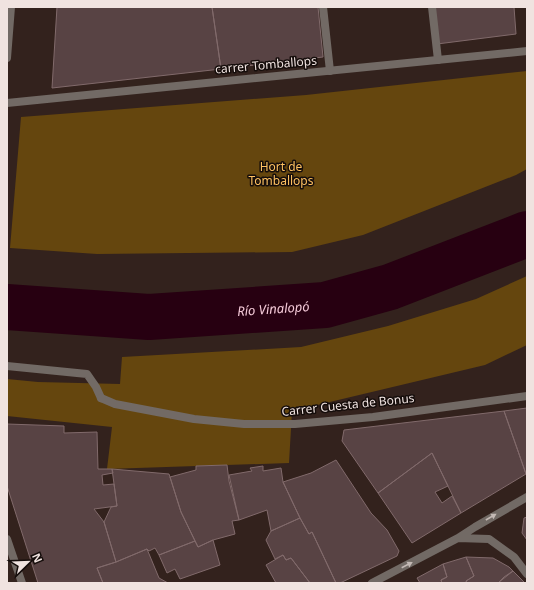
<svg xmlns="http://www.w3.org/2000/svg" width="534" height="590" font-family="'Noto Sans',sans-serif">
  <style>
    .green { fill: #65460e }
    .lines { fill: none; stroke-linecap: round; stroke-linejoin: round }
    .river { stroke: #270011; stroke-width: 46 }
    .building { fill: #584344; stroke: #816a6b }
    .service { stroke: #726a65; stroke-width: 8 }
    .pedestrian { stroke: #726a65; stroke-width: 8 }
    .minor { stroke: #726a65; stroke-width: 8 }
    .oneway { fill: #c4b9b5 }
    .labels { text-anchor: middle; stroke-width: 3; stroke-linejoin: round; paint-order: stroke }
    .street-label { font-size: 12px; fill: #f0e3e0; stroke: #150d0b }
    .park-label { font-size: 12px; fill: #fec161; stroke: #150d0b }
    .water-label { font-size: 13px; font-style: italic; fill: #f4c9d8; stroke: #150d0b }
  </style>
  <rect width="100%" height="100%" fill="#33221d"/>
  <!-- green -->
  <path class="green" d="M527 71V169L516 175 363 235 292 252 97 254 10 248 21 117 306 95Z
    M527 276V345L485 365 292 411 289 463 107 469 112 427 7 416V379L38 382 120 384 122 357 301 347 388 326 476 299Z"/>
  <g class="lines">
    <!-- river -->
    <path class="river" id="s1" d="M7 307 149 317 325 305 390 287 527 234"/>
  </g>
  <!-- building -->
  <path class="building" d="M57 7H212L221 69 52 88Z
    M212 7H318L323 57 221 69Z
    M432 7H514L516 34 437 44Z
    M527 408V474H526L504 411Z
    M504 411 526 474 461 513 432 453 378 493 342 441 344 430Z
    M7 424 64 426V433L97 432 98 469H112L113 473 102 475 103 485 114 484 117 506 94 509 104 522 116 562 97 568 103 583H38L7 486Z
    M432 453 448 486 435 492 442 503 452 496 461 513 412 543 378 493Z
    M336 460 371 513 387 530 399 551 397 556 340 583H336L312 532 309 534 300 518 283 482 311 473Z
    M227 465 229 481 239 520 232 521 235 534 213 540 198 547 181 512 170 477 196 470V466Z
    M263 466V471L281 468 283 482 300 518 271 531 267 510 239 520 229 475 252 471 250 468Z
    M112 469 169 474 181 512 195 541 159 555 155 548 149 551 147 549 116 562 104 522 111 507 117 506Z
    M527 517V540L522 533 524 518Z
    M300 518 309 534 312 532 336 583H310L291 558 286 560 283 555 275 559 266 540 271 531Z
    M213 540 220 565 180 579 175 569 167 573 159 555 195 541 198 547Z
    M147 549 159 578 168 583H103L97 568 116 562Z
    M283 555 286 560 291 558 310 583H276L266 565Z
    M466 557 474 576 466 581 467 583H442L441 580 447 577 443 564Z
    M466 557 493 558 509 567 513 571 498 583H467L466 581 474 576Z
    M443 564 447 577 441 580 442 583H420L417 578Z
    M513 571 525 583H498L504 577Z"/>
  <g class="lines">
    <!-- service -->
    <path class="service" d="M7 366 87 374 96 387 101 398"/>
    <!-- pedestrian -->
    <path class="pedestrian" d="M323 7 330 71
      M432 7 438 60"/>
    <!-- minor -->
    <path class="minor" d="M7 58 11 7
      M7 103 527 51
      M101 398 115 404 194 419 244 424H295L373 417 527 396
      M458 538 475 527 527 497
      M7 539 22 583
      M372 583 458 538 489 539 514 557 527 574"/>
  </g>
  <!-- one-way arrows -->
  <defs><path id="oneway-solid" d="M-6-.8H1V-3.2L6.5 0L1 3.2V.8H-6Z"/></defs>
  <g class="oneway">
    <use href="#oneway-solid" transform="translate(491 517) rotate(-30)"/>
    <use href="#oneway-solid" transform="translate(407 565) rotate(-27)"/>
  </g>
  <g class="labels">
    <!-- street labels -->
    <g class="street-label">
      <text transform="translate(266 65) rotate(-5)" y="4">carrer Tomballops</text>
      <text transform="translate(348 405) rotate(-6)" y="4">Carrer Cuesta de Bonus</text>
    </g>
    <!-- park labels -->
    <g class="park-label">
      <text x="281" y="171">Hort de<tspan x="281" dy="14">Tomballops</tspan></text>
    </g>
    <!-- water labels -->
    <g class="water-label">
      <text dy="5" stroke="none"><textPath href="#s1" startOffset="267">Río Vinalopó</textPath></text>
    </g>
  </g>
  <!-- border -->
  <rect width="534" height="590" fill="none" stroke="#f0e3e0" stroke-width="16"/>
  <!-- north arrow -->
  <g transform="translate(28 562) rotate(67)" stroke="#150d0b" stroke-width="3" paint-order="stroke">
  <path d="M0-3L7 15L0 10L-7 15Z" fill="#f0e3e0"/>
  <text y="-6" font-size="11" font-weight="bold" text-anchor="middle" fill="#f0e3e0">N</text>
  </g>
</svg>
